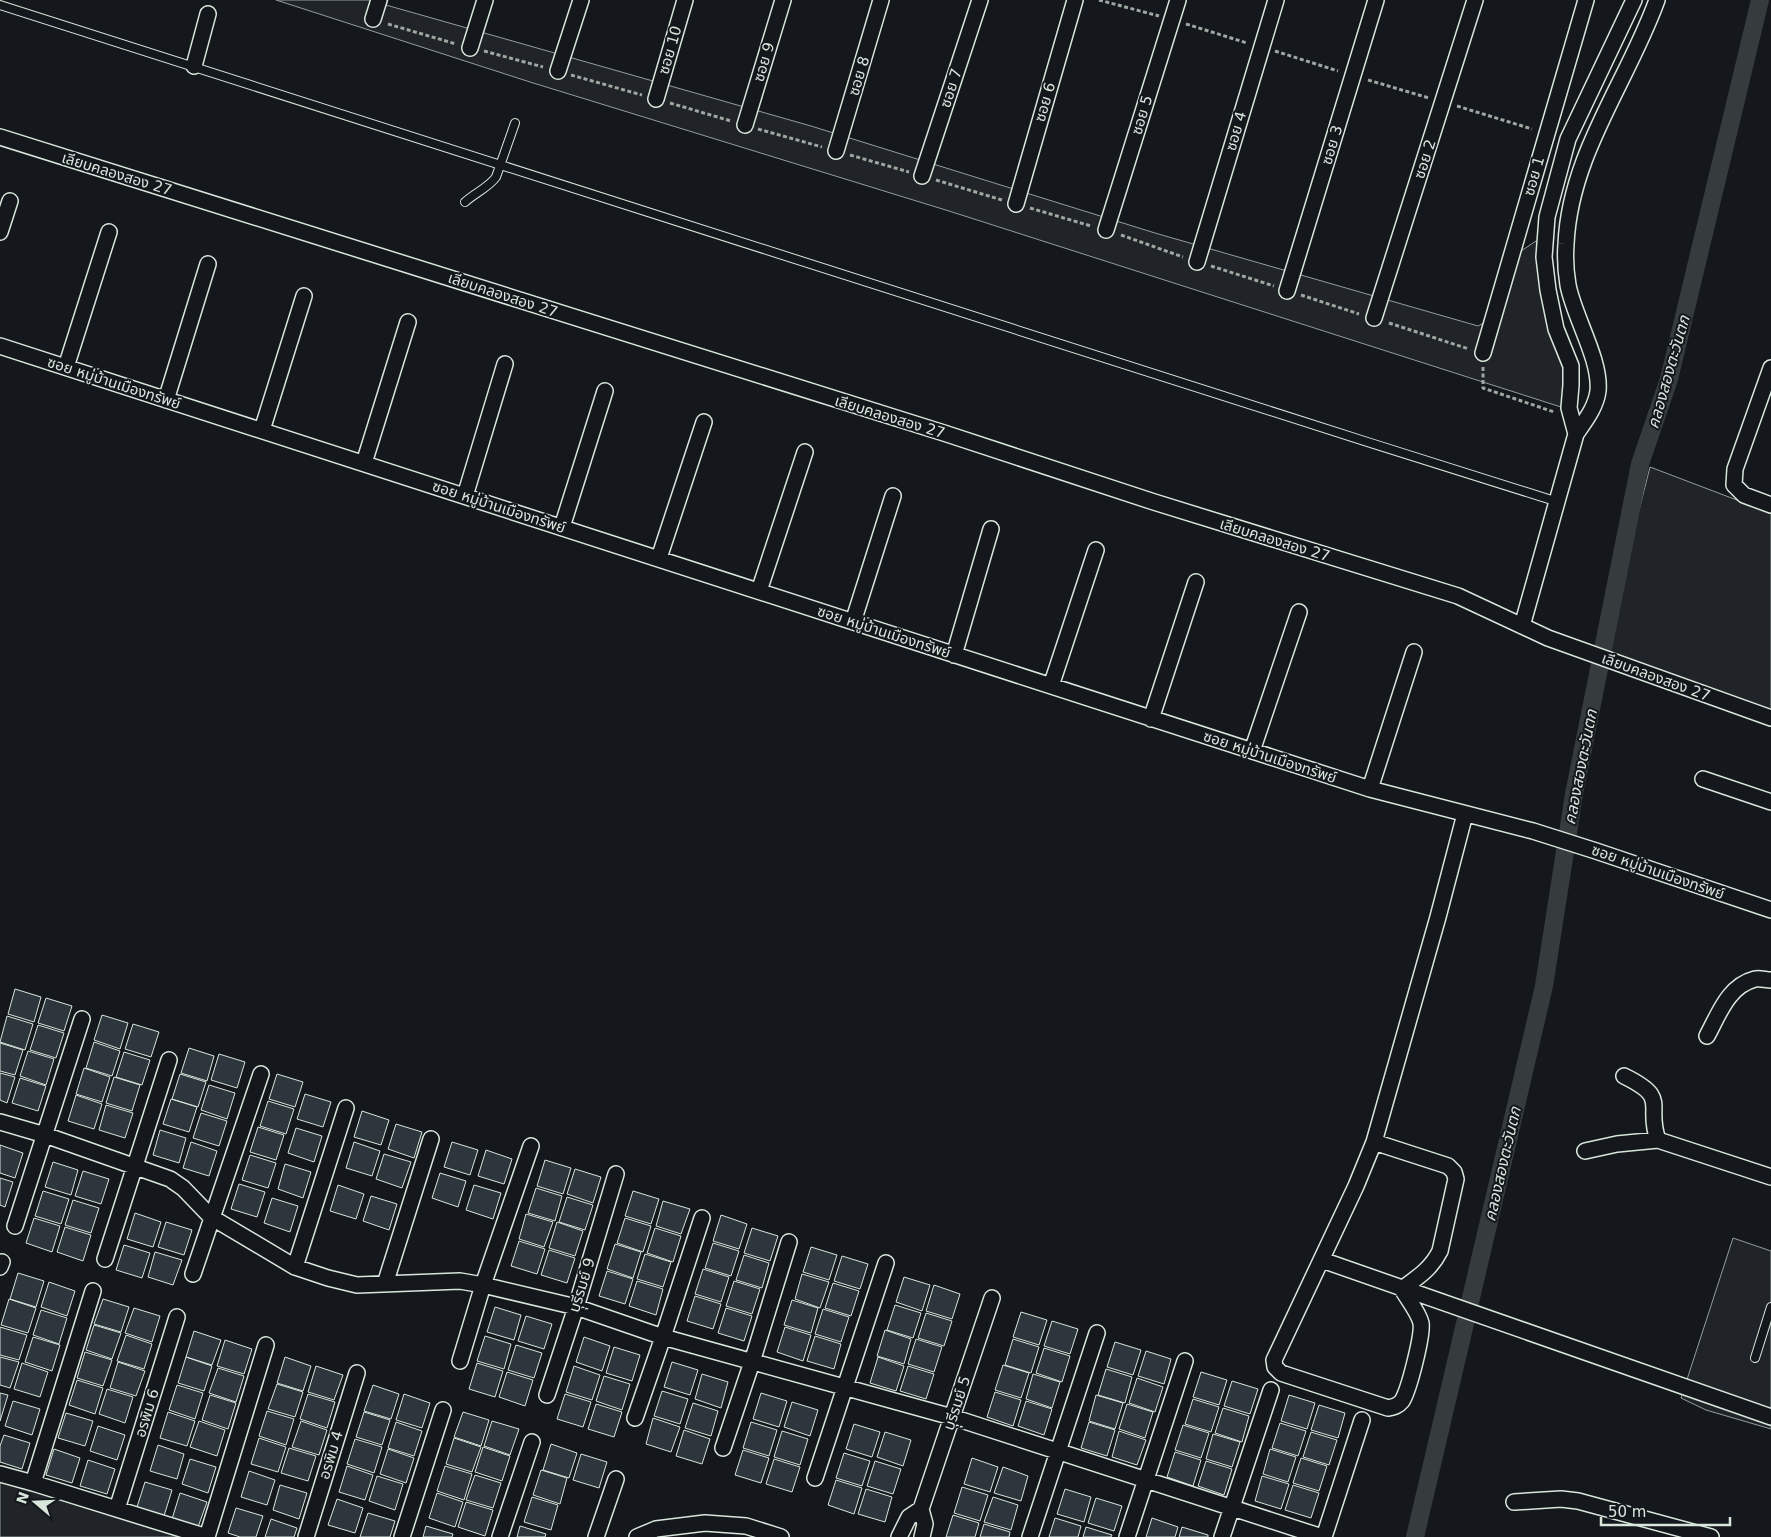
<svg xmlns="http://www.w3.org/2000/svg" width="1771" height="1537" font-family="'DejaVu Sans','Noto Sans Thai',sans-serif">
  <style>
    .green { fill: #202428; stroke: #939e99 }
    .lines { fill: none; stroke-linecap: round; stroke-linejoin: round }
    .canal { stroke: #363b3e; stroke-width: 18 }
    .building { fill: #2c363c; stroke: #d8e6dc }
    .lane-casing { stroke: #d8e6dc; stroke-width: 10 }
    .street-casing { stroke: #d8e6dc; stroke-width: 18 }
    .path { stroke: #9da8a2; stroke-width: 3; stroke-dasharray: 4 2.5; stroke-linecap: butt }
    .lane { stroke: #14181c; stroke-width: 8 }
    .street { stroke: #14181c; stroke-width: 15 }
    .labels { text-anchor: middle; stroke-width: 4; stroke-linejoin: round; paint-order: stroke }
    .street-label { font-size: 15px; fill: #d8e6dc; stroke: #14181c }
    .water-label { font-size: 16px; font-style: italic; fill: #d8e6dc; stroke: #14181c }
  </style>
  <rect width="100%" height="100%" fill="#14181c"/>
  <!-- green -->
  <path class="green" d="M276 0H388L386 5 811 126 1155 233 1478 326 1493 318 1521 251 1536 241 1565 368 1561 407 949 211 530 82Z
    M1650 467 1771 513V714L1601 660Z
    M1733 1238 1771 1251V1429L1706 1410 1681 1398Z
    M0 1475 204 1537H0Z"/>
  <g class="lines">
    <!-- canal -->
    <path class="canal" d="M1415 1537 1544 986 1574 794 1640 464 1669 379 1760 0"/>
  </g>
  <!-- building -->
  <path class="building" d="M15 989 41 997 34 1022 8 1014Z
    M46 998 72 1006 64 1031 38 1023Z
    M102 1015 128 1023 120 1049 94 1040Z
    M7 1016 33 1024 25 1050 0 1042Z
    M133 1024 159 1032 151 1057 125 1049Z
    M38 1025 64 1033 56 1058 30 1050Z
    M94 1042 120 1051 112 1076 86 1068Z
    M0 1043 23 1050 15 1075 0 1071Z
    M189 1048 214 1056 207 1081 181 1073Z
    M28 1051 54 1059 46 1085 20 1076Z
    M124 1052 150 1060 142 1085 116 1077Z
    M219 1054 245 1062 237 1088 211 1080Z
    M84 1068 110 1077 102 1102 76 1094Z
    M0 1073 15 1077 7 1103 0 1100Z
    M180 1074 206 1082 198 1107 172 1099Z
    M277 1074 303 1082 295 1107 269 1099Z
    M114 1077 140 1085 132 1111 106 1103Z
    M20 1078 46 1086 38 1111 12 1103Z
    M209 1085 235 1093 227 1119 201 1110Z
    M305 1094 331 1102 323 1127 297 1119Z
    M76 1095 102 1104 94 1129 68 1121Z
    M171 1099 197 1107 189 1132 163 1124Z
    M268 1101 294 1109 286 1134 260 1126Z
    M106 1105 133 1113 125 1138 99 1130Z
    M362 1111 389 1120 381 1145 354 1137Z
    M201 1113 227 1121 219 1146 193 1138Z
    M396 1124 422 1132 414 1158 388 1149Z
    M258 1127 284 1135 276 1160 250 1152Z
    M296 1128 322 1136 314 1162 288 1153Z
    M160 1130 186 1138 179 1163 153 1155Z
    M191 1142 217 1151 209 1176 183 1168Z
    M354 1142 380 1151 372 1176 346 1168Z
    M452 1142 478 1150 470 1175 444 1167Z
    M0 1145 23 1153 15 1178 0 1173Z
    M486 1150 512 1159 504 1184 478 1176Z
    M384 1154 411 1162 402 1188 376 1179Z
    M250 1155 276 1163 268 1188 242 1180Z
    M545 1160 571 1168 563 1194 537 1186Z
    M53 1162 78 1170 71 1195 45 1187Z
    M285 1164 311 1172 303 1198 278 1189Z
    M575 1169 601 1177 593 1203 567 1194Z
    M83 1171 109 1179 101 1204 75 1196Z
    M440 1173 466 1181 458 1207 432 1198Z
    M0 1178 13 1182 5 1207 0 1205Z
    M239 1184 265 1192 257 1217 231 1209Z
    M338 1185 364 1194 356 1219 330 1211Z
    M474 1185 501 1193 493 1219 466 1210Z
    M536 1188 562 1196 555 1221 528 1213Z
    M43 1191 69 1199 61 1224 35 1216Z
    M633 1191 659 1199 651 1224 625 1216Z
    M371 1196 397 1204 389 1230 363 1221Z
    M567 1197 593 1205 585 1230 559 1222Z
    M272 1198 298 1206 290 1232 264 1223Z
    M73 1200 99 1208 91 1233 65 1225Z
    M663 1201 690 1209 681 1234 656 1226Z
    M135 1213 161 1222 153 1247 127 1239Z
    M526 1214 553 1222 544 1247 519 1239Z
    M721 1215 747 1224 739 1249 713 1241Z
    M34 1218 60 1226 52 1252 26 1243Z
    M625 1218 651 1226 643 1252 617 1243Z
    M166 1222 192 1230 184 1255 158 1247Z
    M557 1222 583 1231 575 1256 549 1248Z
    M65 1227 91 1235 83 1261 57 1252Z
    M655 1228 681 1236 673 1262 647 1253Z
    M752 1228 778 1236 770 1261 744 1253Z
    M519 1241 545 1249 537 1274 511 1266Z
    M713 1243 739 1251 731 1276 705 1268Z
    M615 1244 641 1252 633 1278 607 1269Z
    M124 1245 150 1253 142 1278 116 1270Z
    M811 1247 837 1255 829 1280 803 1272Z
    M549 1250 575 1258 567 1283 541 1275Z
    M155 1252 182 1260 173 1285 148 1277Z
    M645 1254 671 1262 663 1287 637 1279Z
    M744 1255 769 1263 762 1288 736 1280Z
    M842 1256 868 1264 860 1289 834 1281Z
    M703 1269 729 1277 721 1302 695 1294Z
    M607 1271 633 1279 625 1304 599 1296Z
    M18 1273 44 1281 36 1307 10 1299Z
    M802 1274 829 1282 820 1308 795 1299Z
    M904 1277 930 1285 922 1311 896 1302Z
    M637 1281 663 1289 656 1315 629 1306Z
    M734 1281 760 1289 752 1314 726 1306Z
    M49 1282 75 1291 67 1316 41 1307Z
    M833 1283 859 1291 851 1316 825 1308Z
    M934 1285 960 1294 952 1319 926 1311Z
    M695 1296 721 1304 713 1329 687 1321Z
    M9 1299 36 1308 28 1333 1 1325Z
    M103 1299 129 1307 121 1332 94 1324Z
    M792 1300 818 1308 811 1333 784 1325Z
    M895 1305 921 1313 913 1338 887 1330Z
    M495 1307 521 1315 514 1340 487 1332Z
    M134 1308 160 1316 152 1342 125 1333Z
    M726 1308 752 1316 744 1341 718 1333Z
    M823 1309 849 1317 841 1342 815 1334Z
    M41 1310 67 1318 59 1344 33 1335Z
    M1021 1312 1047 1320 1039 1345 1013 1337Z
    M926 1313 952 1321 944 1346 918 1338Z
    M526 1316 552 1324 544 1349 518 1341Z
    M1052 1321 1078 1329 1070 1354 1044 1346Z
    M94 1325 121 1333 112 1359 86 1350Z
    M0 1327 27 1335 19 1360 0 1355Z
    M785 1327 811 1335 803 1361 777 1352Z
    M885 1330 911 1339 904 1364 877 1356Z
    M194 1331 221 1340 212 1365 186 1357Z
    M126 1335 152 1344 144 1369 117 1361Z
    M485 1336 511 1344 504 1369 477 1361Z
    M815 1336 841 1344 834 1369 807 1361Z
    M33 1337 60 1345 52 1371 25 1362Z
    M584 1337 610 1346 602 1371 576 1362Z
    M916 1339 942 1347 934 1372 908 1364Z
    M1013 1339 1039 1347 1031 1373 1005 1365Z
    M225 1340 252 1349 244 1374 217 1366Z
    M1115 1342 1141 1350 1133 1375 1107 1367Z
    M516 1345 542 1353 534 1378 508 1370Z
    M614 1347 640 1355 632 1381 606 1373Z
    M1044 1348 1070 1356 1062 1382 1036 1373Z
    M1146 1351 1171 1359 1164 1384 1138 1376Z
    M85 1352 112 1360 103 1386 77 1378Z
    M0 1357 19 1362 10 1388 0 1385Z
    M186 1357 212 1366 204 1391 178 1383Z
    M285 1357 311 1366 303 1391 277 1383Z
    M878 1357 904 1366 896 1391 870 1383Z
    M118 1362 145 1371 136 1396 110 1388Z
    M672 1362 698 1370 690 1395 664 1387Z
    M22 1363 48 1372 40 1397 14 1389Z
    M477 1363 503 1371 495 1397 469 1389Z
    M1003 1365 1029 1373 1021 1398 995 1390Z
    M316 1366 343 1375 334 1400 308 1392Z
    M574 1366 600 1375 592 1400 566 1392Z
    M908 1366 934 1374 926 1399 900 1391Z
    M218 1368 244 1376 236 1402 209 1393Z
    M1106 1369 1132 1377 1125 1403 1098 1395Z
    M507 1372 533 1380 525 1406 499 1397Z
    M1201 1372 1227 1380 1219 1405 1193 1397Z
    M702 1374 728 1382 721 1408 695 1399Z
    M1033 1374 1060 1382 1052 1408 1026 1399Z
    M604 1376 630 1384 622 1410 596 1401Z
    M1137 1378 1163 1387 1155 1412 1129 1403Z
    M77 1380 103 1388 95 1414 69 1405Z
    M1232 1381 1258 1389 1250 1414 1224 1406Z
    M277 1384 303 1392 295 1417 268 1409Z
    M177 1385 203 1393 195 1419 169 1410Z
    M373 1385 399 1394 391 1419 364 1411Z
    M107 1389 133 1397 125 1423 99 1414Z
    M662 1391 688 1399 680 1424 654 1416Z
    M995 1392 1021 1400 1013 1426 987 1417Z
    M0 1393 8 1395 0 1421Z
    M761 1393 787 1401 779 1427 753 1419Z
    M308 1394 335 1402 327 1428 300 1419Z
    M404 1394 430 1403 422 1428 396 1420Z
    M565 1394 591 1402 583 1427 557 1419Z
    M210 1395 236 1403 228 1429 202 1420Z
    M1096 1395 1123 1403 1115 1429 1089 1421Z
    M1289 1395 1315 1403 1307 1429 1281 1421Z
    M1193 1399 1219 1407 1211 1432 1185 1424Z
    M13 1401 40 1409 32 1435 5 1426Z
    M1026 1401 1052 1409 1044 1435 1018 1426Z
    M792 1402 818 1410 810 1436 784 1427Z
    M693 1403 718 1411 711 1436 685 1428Z
    M596 1404 622 1412 614 1437 588 1429Z
    M1127 1404 1153 1412 1145 1438 1119 1429Z
    M1319 1405 1345 1413 1338 1438 1311 1430Z
    M1223 1408 1249 1416 1242 1442 1215 1433Z
    M267 1411 294 1419 286 1445 259 1436Z
    M168 1412 195 1421 187 1446 160 1438Z
    M364 1412 390 1420 382 1445 356 1437Z
    M463 1412 489 1420 481 1446 454 1437Z
    M66 1413 93 1421 85 1446 58 1438Z
    M653 1418 680 1427 671 1452 646 1444Z
    M199 1421 225 1430 217 1456 190 1447Z
    M301 1421 327 1430 319 1455 292 1447Z
    M492 1421 519 1429 510 1455 484 1446Z
    M396 1422 422 1431 414 1456 388 1448Z
    M751 1422 777 1430 769 1456 743 1448Z
    M1089 1422 1115 1430 1107 1456 1081 1448Z
    M1280 1423 1306 1431 1298 1456 1272 1448Z
    M854 1424 880 1432 872 1457 846 1449Z
    M1183 1425 1209 1433 1201 1458 1175 1450Z
    M98 1426 125 1435 117 1460 90 1451Z
    M684 1430 710 1439 702 1464 676 1456Z
    M782 1431 808 1439 800 1465 774 1457Z
    M1119 1431 1146 1440 1137 1465 1112 1457Z
    M885 1432 911 1440 903 1466 877 1457Z
    M1311 1432 1337 1440 1329 1465 1303 1457Z
    M1213 1434 1240 1442 1232 1467 1206 1459Z
    M4 1435 30 1443 22 1469 0 1462V1446Z
    M259 1438 286 1447 278 1472 251 1464Z
    M454 1438 481 1447 472 1472 446 1464Z
    M355 1439 382 1447 374 1473 347 1464Z
    M551 1444 577 1453 569 1478 543 1470Z
    M158 1445 184 1454 177 1479 150 1471Z
    M483 1447 510 1456 502 1481 475 1472Z
    M289 1448 316 1456 308 1481 281 1473Z
    M54 1449 80 1458 72 1483 46 1475Z
    M388 1449 414 1458 406 1483 380 1474Z
    M1270 1449 1296 1457 1288 1482 1263 1474Z
    M743 1450 769 1458 761 1483 735 1475Z
    M1175 1452 1201 1460 1193 1486 1167 1477Z
    M844 1453 870 1461 862 1486 836 1478Z
    M581 1454 607 1462 599 1488 573 1480Z
    M972 1458 998 1467 990 1492 964 1484Z
    M1301 1458 1327 1466 1319 1491 1293 1483Z
    M190 1459 216 1467 208 1493 182 1484Z
    M774 1459 800 1467 792 1492 766 1484Z
    M88 1460 115 1469 107 1494 80 1486Z
    M875 1461 901 1469 893 1494 867 1486Z
    M1206 1461 1232 1469 1224 1495 1198 1486Z
    M347 1466 373 1475 365 1500 339 1492Z
    M445 1466 472 1474 464 1500 437 1491Z
    M1003 1467 1028 1476 1021 1501 994 1493Z
    M541 1470 567 1478 560 1504 533 1495Z
    M249 1471 275 1480 267 1505 241 1497Z
    M475 1475 501 1483 493 1508 466 1500Z
    M377 1476 403 1484 395 1510 369 1501Z
    M1262 1476 1289 1484 1281 1509 1255 1501Z
    M836 1480 862 1488 854 1514 828 1505Z
    M145 1482 172 1490 164 1516 137 1507Z
    M280 1485 307 1493 299 1519 273 1510Z
    M1293 1485 1319 1493 1311 1518 1285 1510Z
    M962 1487 988 1495 980 1521 954 1513Z
    M866 1489 892 1497 885 1522 858 1514Z
    M1065 1489 1091 1497 1084 1522 1057 1514Z
    M180 1493 207 1502 198 1527 172 1519Z
    M437 1493 463 1502 455 1527 429 1518Z
    M532 1497 558 1505 551 1530 524 1522Z
    M993 1497 1018 1505 1011 1530 984 1522Z
    M1096 1498 1122 1506 1114 1531 1088 1523Z
    M337 1499 363 1508 355 1533 328 1525Z
    M466 1502 493 1510 485 1536 458 1527Z
    M236 1508 263 1516 256 1537H240L228 1533Z
    M368 1513 395 1521 390 1537H360Z
    M953 1515 979 1523 975 1537H946Z
    M1055 1518 1081 1526 1078 1537H1049Z
    M1152 1518 1178 1527 1175 1537H1146Z
    M271 1519 297 1528 294 1537H265Z
    M984 1524 1010 1532 1009 1537H980Z
    M426 1526 453 1534 452 1537H423Z
    M520 1526 546 1534 545 1537H517Z
    M1086 1527 1112 1535 1111 1537H1083Z
    M1182 1527 1208 1535V1537H1179Z"/>
  <g class="lines">
    <defs>
      <path id="lane" d="M0 5C520 170 1038 339 1558 502
        M465 202C475 193 489 187 496 177L515 123
        M1755 1358 1771 1307"/>
      <path id="street" d="M373 19 379 0
        M470 48 485 0
        M194 66 208 14
        M558 71 581 0
        M656 99 685 0
        M745 125 783 0
        M0 137 947 434 1154 502 1458 596 1548 638 1771 718
        M836 151 881 0
        M922 176 980 0
        M1016 204 1075 0
        M1106 230 1178 0
        M0 232 10 201
        M1197 262 1276 0
        M1287 291 1376 0
        M1374 318 1475 0
        M0 346 1370 789 1533 831 1596 851 1771 910
        M1483 353 1586 0
        M66 367 109 232
        M1771 368 1735 469 1734 485 1744 495 1771 505
        M166 400 208 264
        M262 430 304 296
        M1576 434 1569 408 1571 385V366L1556 329 1548 290 1544 257 1547 217 1568 139 1634 0
        M364 463 408 322
        M465 496 505 364
        M562 527 605 391
        M659 558 704 422
        M759 591 805 452
        M853 622 893 496
        M1522 626 1576 434C1585 421 1596 407 1598 391 1601 360 1574 317 1568 285 1566 273 1565 257 1566 244 1570 154 1628 81 1657 0
        M954 655 991 529
        M1051 686 1096 550
        M1151 719 1196 582
        M1252 751 1299 612
        M1703 779 1771 802
        M1370 789 1414 652
        M1707 1036C1719 1014 1728 986 1755 979 1760 978 1766 980 1771 980
        M1624 1076C1671 1099 1645 1104 1658 1140L1771 1177
        M0 1122 45 1135 170 1179 183 1188 211 1217 295 1267 328 1278 357 1285 460 1281 483 1285 576 1307 663 1337 952 1417 1322 1537
        M1374 1142 1448 1166 1454 1172 1456 1179 1440 1251C1431 1269 1418 1277 1402 1289 1407 1298 1419 1313 1421 1323 1423 1335 1409 1390 1402 1401 1398 1406 1394 1407 1388 1408L1281 1373 1275 1367 1274 1360 1356 1186 1374 1142 1438 917 1465 814
        M1585 1151 1617 1144 1658 1140
        M15 1226 82 1019
        M105 1259 169 1060
        M1322 1260 1771 1417
        M0 1267 2 1262
        M295 1267 346 1108
        M193 1274 261 1074
        M385 1284 431 1139
        M460 1361 483 1285 531 1146
        M547 1395 576 1307 616 1174
        M635 1418 663 1337 702 1218
        M723 1448 752 1362 789 1242
        M0 1474 33 1483 207 1537
        M815 1478 886 1263
        M33 1483 93 1291
        M1514 1502 1561 1499 1578 1501 1711 1537
        M117 1509 177 1317
        M207 1537 266 1345
        M306 1537 357 1373
        M402 1537 443 1410
        M500 1537 532 1442
        M596 1537 616 1479
        M637 1537 656 1529 705 1523 746 1526 781 1537
        M899 1537 909 1517 921 1509
        M922 1537 925 1524 921 1509 992 1298
        M1030 1537 1097 1333
        M1127 1537 1185 1361
        M1222 1537 1271 1390
        M1324 1537 1362 1420"/>
    </defs>
    <!-- lane casing -->
    <use href="#lane" class="lane-casing"/>
    <!-- street casing -->
    <use href="#street" class="street-casing"/>
    <!-- path -->
    <path class="path" d="M1099 0 1159 16
      M388 24 456 44
      M1186 24 1247 43
      M484 51 543 67
      M1275 51 1338 71
      M571 75 642 95
      M1368 80 1429 98
      M670 103 731 121
      M1457 106 1532 129
      M758 129 822 147
      M850 155 909 172
      M936 180 1002 200
      M1030 208 1091 226
      M1121 235 1183 257
      M1211 266 1274 286
      M1301 295 1359 314
      M1389 323 1469 349
      M1483 367V388L1554 412"/>
    <!-- lane -->
    <use href="#lane" class="lane"/>
    <!-- street -->
    <use href="#street" class="street"/>
  </g>
  <g class="labels">
    <!-- street labels -->
    <g class="street-label">
      <text transform="translate(670 50) rotate(-74)" y="5">ซอย 10</text>
      <text transform="translate(764 62) rotate(-73)" y="5">ซอย 9</text>
      <text transform="translate(859 76) rotate(-73)" y="5">ซอย 8</text>
      <text transform="translate(951 88) rotate(-72)" y="5">ซอย 7</text>
      <text transform="translate(1045 102) rotate(-74)" y="5">ซอย 6</text>
      <text transform="translate(1142 115) rotate(-73)" y="5">ซอย 5</text>
      <text transform="translate(1236 131) rotate(-74)" y="5">ซอย 4</text>
      <text transform="translate(1332 145) rotate(-73)" y="5">ซอย 3</text>
      <text transform="translate(1425 159) rotate(-72)" y="5">ซอย 2</text>
      <text transform="translate(117 174) rotate(17)" y="5">เลียบคลองสอง 27</text>
      <text transform="translate(1534 176) rotate(-74)" y="5">ซอย 1</text>
      <text transform="translate(503 295) rotate(18)" y="5">เลียบคลองสอง 27</text>
      <text transform="translate(114 383) rotate(18)" y="5">ซอย หมู่บ้านเมืองทรัพย์</text>
      <text transform="translate(890 417) rotate(17)" y="5">เลียบคลองสอง 27</text>
      <text transform="translate(499 507) rotate(18)" y="5">ซอย หมู่บ้านเมืองทรัพย์</text>
      <text transform="translate(1275 540) rotate(17)" y="5">เลียบคลองสอง 27</text>
      <text transform="translate(884 632) rotate(18)" y="5">ซอย หมู่บ้านเมืองทรัพย์</text>
      <text transform="translate(1656 677) rotate(20)" y="5">เลียบคลองสอง 27</text>
      <text transform="translate(1270 757) rotate(18)" y="5">ซอย หมู่บ้านเมืองทรัพย์</text>
      <text transform="translate(1658 872) rotate(19)" y="5">ซอย หมู่บ้านเมืองทรัพย์</text>
      <text transform="translate(582 1285) rotate(-73)" y="5">บุุรีรมย์ 9</text>
      <text transform="translate(957 1403) rotate(-72)" y="5">บุุรีรมย์ 5</text>
      <text transform="translate(147 1413) rotate(-73)" y="5">อรพิม 6</text>
      <text transform="translate(331 1455) rotate(-73)" y="5">อรพิม 4</text>
    </g>
    <!-- water labels -->
    <g class="water-label">
      <text transform="translate(1668 372) rotate(-74)" y="6">คลองสองตะวันตก</text>
      <text transform="translate(1580 767) rotate(-79)" y="6">คลองสองตะวันตก</text>
      <text transform="translate(1502 1164) rotate(-77)" y="6">คลองสองตะวันตก</text>
    </g>
  </g>
  <!-- north arrow -->
  <g transform="translate(35 1502) rotate(289)" stroke="#14181c" stroke-width="4" paint-order="stroke">
  <path d="M0-4L9 19L0 12L-9 19Z" fill="#d8e6dc"/>
  <text y="-8" font-size="14" font-weight="bold" text-anchor="middle" fill="#d8e6dc">N</text>
  </g>
  <!-- scale -->
  <path d="M1601 1517v8h129v-8" fill="none" stroke="#d8e6dc" stroke-width="2.5"/>
  <text x="1608" y="1517" font-size="15" fill="#d8e6dc" stroke="#14181c" stroke-width="4" paint-order="stroke">50 m</text>
</svg>
